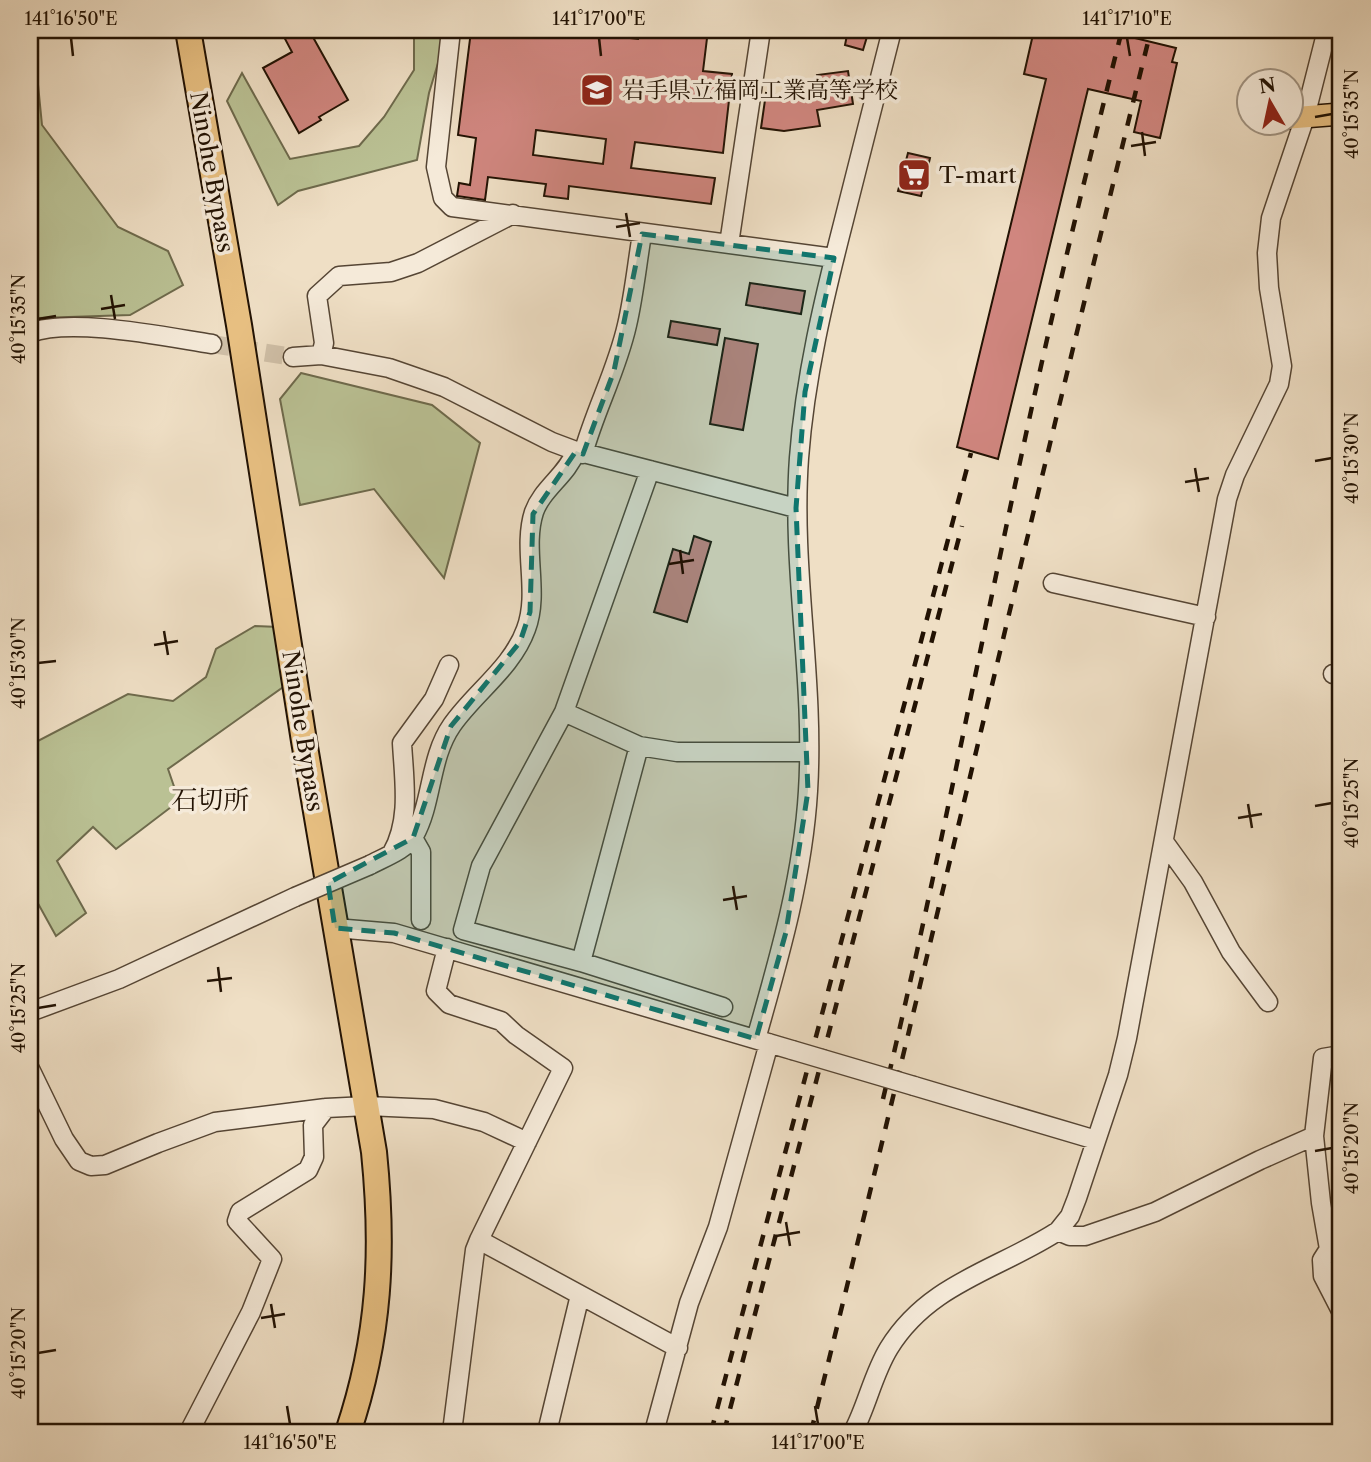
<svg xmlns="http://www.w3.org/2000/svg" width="1371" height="1462" font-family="'Libre Caslon Text','Noto Serif JP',serif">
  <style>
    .green { fill: #bac194; stroke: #6e6a4c; stroke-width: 2 }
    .building { fill: #d0867f; stroke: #221203; stroke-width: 2; fill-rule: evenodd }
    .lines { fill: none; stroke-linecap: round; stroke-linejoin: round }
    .minor-tunnel { stroke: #d0c0a8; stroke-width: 18; stroke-dasharray: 18 9; stroke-linecap: butt }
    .minor-casing { stroke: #554534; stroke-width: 21 }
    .major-casing { stroke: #221203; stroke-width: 24 }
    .highway-casing { stroke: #221203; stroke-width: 28 }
    .minor { stroke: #f5ead9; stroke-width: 18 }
    .major { stroke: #e8c082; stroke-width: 21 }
    .highway { stroke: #e8c082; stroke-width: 24 }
    .rail { stroke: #221203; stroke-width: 4.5; stroke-dasharray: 12 12; stroke-linecap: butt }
    .minor-bridge-casing { stroke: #554534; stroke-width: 21; stroke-linecap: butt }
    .minor-bridge { stroke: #f5ead9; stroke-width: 18 }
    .marked { fill: #0f766e; fill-opacity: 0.2; stroke: #0f766e; stroke-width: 5; stroke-dasharray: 14 9; stroke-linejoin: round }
    .ticks { fill: none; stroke: #221203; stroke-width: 2.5 }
    .labels { text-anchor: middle; stroke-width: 7; stroke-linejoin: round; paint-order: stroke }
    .poi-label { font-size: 23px; fill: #221203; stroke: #f5ead9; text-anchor: start }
    .street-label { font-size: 23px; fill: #221203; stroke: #f5ead9 }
    .quarter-label { font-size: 26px; fill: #221203; stroke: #f5ead9 }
    .neatline { fill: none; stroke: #221203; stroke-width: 2.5 }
    .ticks-label { font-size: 18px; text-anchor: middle; fill: #221203 }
  </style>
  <rect width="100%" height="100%" fill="#efdfc5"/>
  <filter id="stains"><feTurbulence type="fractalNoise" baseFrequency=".00286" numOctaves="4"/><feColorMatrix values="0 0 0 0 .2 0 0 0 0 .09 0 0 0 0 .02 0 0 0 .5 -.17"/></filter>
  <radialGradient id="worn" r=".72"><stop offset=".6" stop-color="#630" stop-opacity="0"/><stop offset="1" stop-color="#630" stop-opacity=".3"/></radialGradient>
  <!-- green -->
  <path class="green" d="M414 30H448L429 93 417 160 298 191 278 205 227 101 242 73 290 159 359 146 384 117 414 70Z
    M30 63 36 64 42 125 118 227 168 251 183 285 130 315 38 318 30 316Z
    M301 373 432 405 480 443 444 578 374 489 300 505 280 399Z
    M255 626 279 627 286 685 168 769 179 801 116 849 93 827 57 861 86 913 56 936 30 889V748L32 744 128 694 173 701 206 677 216 649Z"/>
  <!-- building -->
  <path class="building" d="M296 30H309L348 100 319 117 321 120 299 133 263 68 292 52 284 37Z
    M495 30H603L602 35 638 39 639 30H708L703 71 732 74 723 153 635 142 631 168 715 178 711 204 569 186 568 199 544 196 546 184 488 177 485 200 457 196 459 183 470 185 476 138 458 135 471 31 495 34ZM536 130 606 139 603 164 533 155Z
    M848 30H869L863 50 845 45Z
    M1034 30H1102L1176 48 1172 62 1177 63 1160 138 1134 132 1141 101 1088 89 998 459 957 447 1046 79 1024 74Z
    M848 71 853 104 817 110 820 126 784 131 761 128 766 93 781 96 819 90 817 75Z
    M908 153 930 158 921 196 898 191Z
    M750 283 805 291 801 314 746 305Z
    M671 321 720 329 717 345 668 337Z
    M725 338 758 344 743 430 710 424Z
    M694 536 711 542 687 622 654 612 673 549 689 554Z"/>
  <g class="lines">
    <!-- minor-tunnel -->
    <path class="minor-tunnel" d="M212 344 293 357"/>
    <defs>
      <path id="minor" d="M451 30 436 167 443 198 452 207 834 258
        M729 244 761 30
        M30 333C71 317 166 337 212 344
        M321 355 324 343 317 296 339 276 391 272 418 263 513 214
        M293 357 321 355 389 368 444 387 552 442 576 451 796 508
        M583 454C595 410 617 370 627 325 634 295 637 264 642 234
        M650 470 564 712 481 866 463 930 581 962 723 1007
        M1053 583 1206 617
        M1333 674H1341
        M564 712 639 746 677 752H808
        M413 838 421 852V920
        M1165 843 1193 882 1231 952 1268 1002
        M392 853C411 820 404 780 402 743L434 699 449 665
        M370 865C383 858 407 849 414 836 433 802 429 758 452 725 475 692 512 668 526 629 540 592 522 549 534 512 542 489 567 475 576 451
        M335 928 394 933 792 1050
        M447 948 436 991 449 1004 501 1021 516 1035 563 1068 479 1240 678 1348
        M581 962 639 746
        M30 1012 119 979 295 897
        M756 1039C779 958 803 876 808 791 815 680 791 569 799 458 805 377 824 298 844 220 860 156 876 93 892 30
        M1341 1055 1323 1058 1314 1136 1321 1203 1329 1249 1322 1260 1323 1276 1341 1311
        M30 1069 64 1139 79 1161 91 1166 105 1165 158 1143 215 1122 326 1108 367 1106 434 1109 484 1122 527 1142
        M914 1086 1096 1140
        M1058 1231 1070 1236H1085L1155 1212 1260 1160 1314 1136
        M189 1432 251 1312 272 1259 237 1221 240 1212 308 1170 314 1157 313 1125 326 1108
        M452 1432 475 1250 479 1240
        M547 1432 580 1295
        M654 1432 689 1303 718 1227 769 1043
        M853 1432C867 1406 873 1374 889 1348 929 1283 998 1270 1058 1231L1070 1216 1077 1198 1118 1075 1127 1038 1227 499 1235 475 1279 384 1282 366 1269 288 1267 253 1271 218 1305 117 1327 30"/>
      <path id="major" d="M1290 118 1341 114"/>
      <path id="highway" d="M188 30 239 325 304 741 374 1152C384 1251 380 1337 348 1432"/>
    </defs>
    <!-- minor casing -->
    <use href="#minor" class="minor-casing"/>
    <!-- major casing -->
    <use href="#major" class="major-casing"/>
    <!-- highway casing -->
    <use href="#highway" class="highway-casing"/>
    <!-- minor -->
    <use href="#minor" class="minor"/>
    <!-- major -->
    <use href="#major" class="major"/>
    <!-- highway -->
    <use href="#highway" class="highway"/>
    <!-- rail -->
    <path class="rail" d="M883 1099C935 883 976 665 1023 448 1053 308 1087 168 1122 30
      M711 1432 971 453
      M724 1432 962 526
      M811 1432C927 965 1035 497 1151 30"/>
    <defs>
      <path id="minor-bridge" d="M295 897 370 865
        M792 1050 914 1086"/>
    </defs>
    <!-- minor-bridge casing -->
    <use href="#minor-bridge" class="minor-bridge-casing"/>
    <!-- minor-bridge -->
    <use href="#minor-bridge" class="minor-bridge"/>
  </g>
  <!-- marked area -->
  <path class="marked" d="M642 234 834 258 805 392 796 508 808 791 786 932 756 1039 394 933 335 928 328 883 413 838 451 726 520 642 530 612 533 514 576 451 583 454 614 371Z"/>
  <!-- ticks -->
  <path class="ticks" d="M71 38 73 56M599 38 601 56M1127 38 1130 56M1315 117 1332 114M1142 132 1145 156M1131 146 1156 142M626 213 630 237M616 227 640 223M111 295 115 319M101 309 125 305M38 319 56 316M1315 461 1332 458M1195 468 1199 492M1185 482 1209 478M680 550 683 574M669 564 694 560M164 631 168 655M154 645 178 641M38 663 56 661M1248 804 1252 828M1315 806 1332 803M1238 818 1262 814M733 886 737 910M723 900 747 896M218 967 221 992M207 981 232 978M38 1008 56 1005M1315 1151 1332 1148M786 1222 790 1246M776 1236 800 1232M271 1304 275 1328M261 1318 285 1314M38 1353 56 1350M287 1406 290 1424M815 1406 818 1424"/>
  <!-- icons -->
  <defs>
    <symbol id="school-square" viewBox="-11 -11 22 22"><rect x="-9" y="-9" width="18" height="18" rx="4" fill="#8f2418" stroke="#f5ead9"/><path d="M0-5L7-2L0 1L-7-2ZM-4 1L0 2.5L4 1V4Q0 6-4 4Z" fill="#fff"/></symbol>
    <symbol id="supermarket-square" viewBox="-11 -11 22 22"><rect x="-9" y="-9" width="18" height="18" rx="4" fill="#8f2418" stroke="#f5ead9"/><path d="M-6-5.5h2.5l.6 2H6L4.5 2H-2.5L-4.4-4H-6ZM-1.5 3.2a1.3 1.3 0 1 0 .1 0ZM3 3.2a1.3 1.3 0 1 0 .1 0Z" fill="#fff"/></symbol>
  </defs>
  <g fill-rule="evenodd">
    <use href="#school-square" x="578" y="71" width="38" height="38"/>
    <use href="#supermarket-square" x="895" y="156" width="38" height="38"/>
  </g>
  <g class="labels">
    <!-- poi labels -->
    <g class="poi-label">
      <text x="622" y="98">岩手県立福岡工業高等学校</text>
      <text x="939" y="183">T-mart</text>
    </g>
    <!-- street labels -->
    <g class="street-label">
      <text transform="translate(212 172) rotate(80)" y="8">Ninohe Bypass</text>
      <text transform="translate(303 731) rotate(81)" y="8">Ninohe Bypass</text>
    </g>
    <!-- quarter labels -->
    <g class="quarter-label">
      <text x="210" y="809">石切所</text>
    </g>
  </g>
  <!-- margin -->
  <rect width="1371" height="1462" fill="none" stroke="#efdfc5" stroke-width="77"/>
  <!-- north arrow -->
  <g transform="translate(1270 102) rotate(351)"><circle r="33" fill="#f5ead9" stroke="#a19483" stroke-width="2"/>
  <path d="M0-5L12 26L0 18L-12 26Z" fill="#8f2418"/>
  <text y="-10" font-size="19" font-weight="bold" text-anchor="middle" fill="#221203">N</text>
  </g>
  <rect x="38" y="38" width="1294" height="1386" class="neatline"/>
  <g class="ticks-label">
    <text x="71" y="25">141°16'50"E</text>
    <text x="599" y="25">141°17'00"E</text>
    <text x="1127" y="25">141°17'10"E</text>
    <text transform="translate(1352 114) rotate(-90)" y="6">40°15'35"N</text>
    <text transform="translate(19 319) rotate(-90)" y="6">40°15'35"N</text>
    <text transform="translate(1352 458) rotate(-90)" y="6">40°15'30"N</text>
    <text transform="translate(19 663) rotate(-90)" y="6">40°15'30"N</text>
    <text transform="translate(1352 803) rotate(-90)" y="6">40°15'25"N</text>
    <text transform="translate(19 1008) rotate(-90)" y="6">40°15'25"N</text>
    <text transform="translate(1352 1148) rotate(-90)" y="6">40°15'20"N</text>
    <text transform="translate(19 1353) rotate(-90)" y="6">40°15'20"N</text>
    <text x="290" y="1449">141°16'50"E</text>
    <text x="818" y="1449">141°17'00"E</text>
  </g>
  <rect width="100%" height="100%" filter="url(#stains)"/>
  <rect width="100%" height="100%" fill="url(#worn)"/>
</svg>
